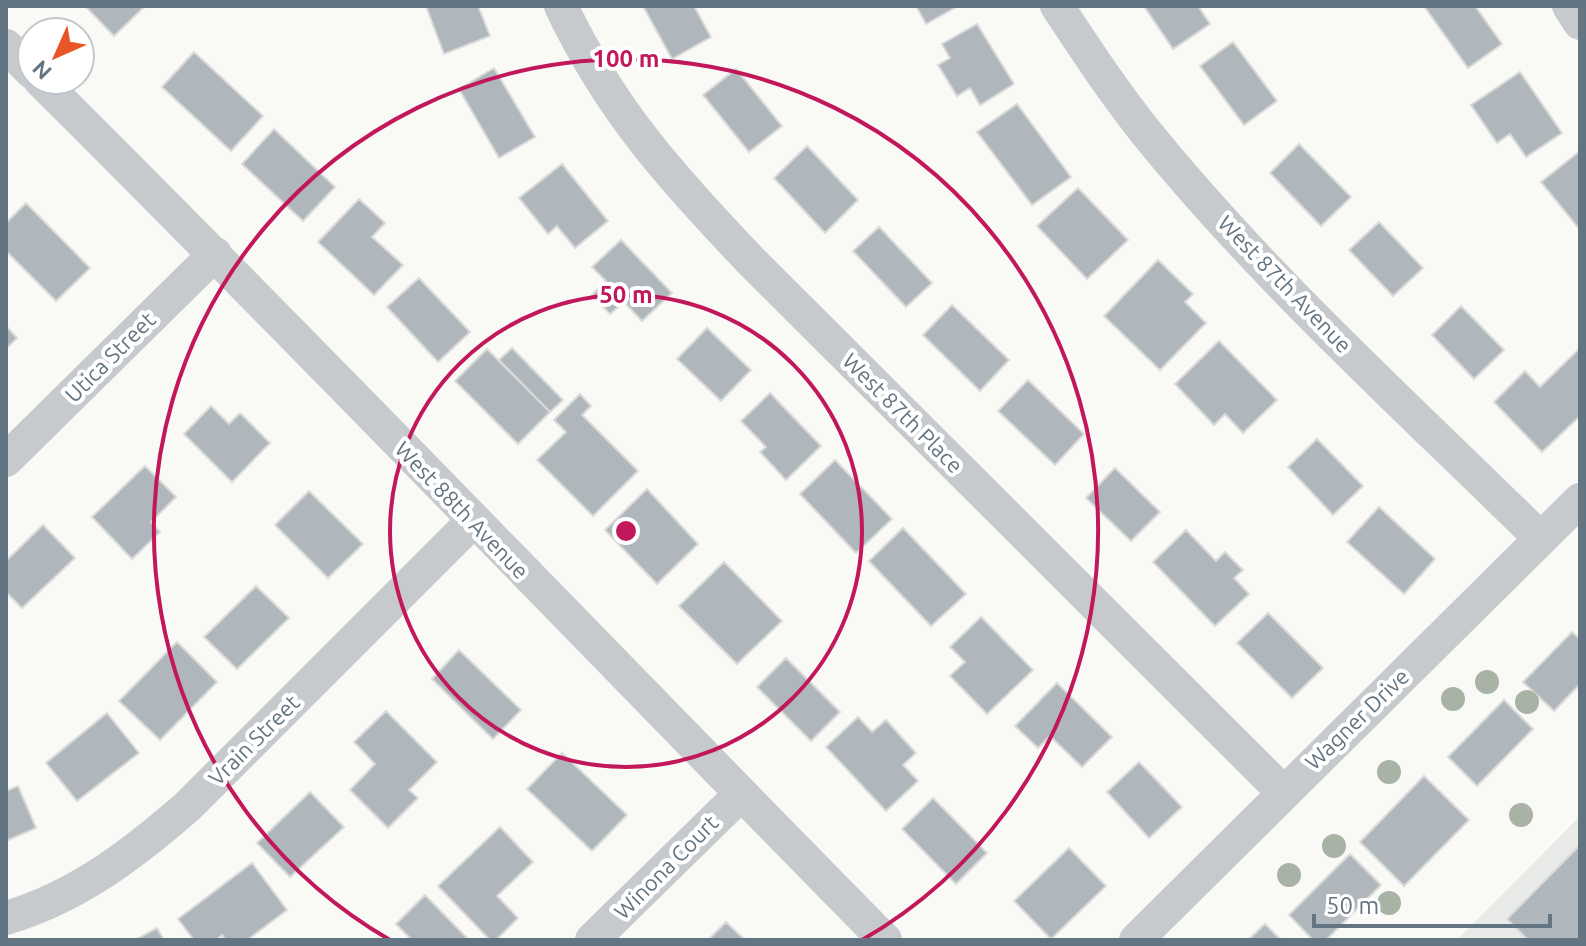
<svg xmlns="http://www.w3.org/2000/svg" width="1586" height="946" font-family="Ubuntu,sans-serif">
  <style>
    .built { fill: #e9ebe9 }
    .building { fill: #afb7bd; stroke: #dadad8; stroke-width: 2 }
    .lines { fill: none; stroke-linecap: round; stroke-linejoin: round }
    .minor { stroke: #c6cacd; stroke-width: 34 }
    .tree { fill: #a8b3a5 }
    .ring { fill: none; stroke: #c2185b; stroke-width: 4 }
    .labels { text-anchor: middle; stroke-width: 8; stroke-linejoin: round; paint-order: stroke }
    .street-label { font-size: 22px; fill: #637482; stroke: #fff }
    .centre { fill: #c2185b; stroke: #fff; stroke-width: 4 }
    .ring-label { font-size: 24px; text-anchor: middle; font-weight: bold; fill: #c2185b; stroke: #fff; stroke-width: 8; stroke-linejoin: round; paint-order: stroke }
  </style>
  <rect width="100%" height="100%" fill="#f9f9f6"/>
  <!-- built -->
  <path class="built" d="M1580 816V940H1457Z"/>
  <!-- building -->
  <path class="building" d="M85 6H145L114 36Z
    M426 6H478L490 36 444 54Z
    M643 6H694L711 37 672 59Z
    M916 6H958L926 24Z
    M1144 6H1198L1210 24 1173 49Z
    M1424 6H1475L1502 44 1468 68Z
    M977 24 1014 84 980 105 970 88 957 96 938 65 950 58 942 44Z
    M1233 42 1277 101 1244 125 1200 66Z
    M194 52 263 116 231 151 162 87Z
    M494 68 535 137 499 158 459 89Z
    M736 69 782 126 749 152 703 95Z
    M1520 72 1562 133 1526 157 1510 134 1497 143 1471 105Z
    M1017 104 1071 177 1032 205 977 132Z
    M274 129 335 187 303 221 242 164Z
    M1299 144 1351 197 1321 226 1270 173Z
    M807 146 858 200 825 233 774 178Z
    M1580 151V230L1541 182Z
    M562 164 608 221 575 248 557 226 548 234 519 198Z
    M1078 188 1128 240 1087 279 1037 226Z
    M359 199 385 223 372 237 403 265 374 295 318 242Z
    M26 203 90 268 56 301 6 251V223Z
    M1379 222 1423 268 1393 296 1349 250Z
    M879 227 932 283 906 307 853 251Z
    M621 240 672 293 642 321 624 302 610 314 592 295 606 281 592 267Z
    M1158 260 1193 294 1185 302 1206 323 1160 370 1104 316Z
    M419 278 470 332 438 362 387 307Z
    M952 305 1009 360 980 391 923 335Z
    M1461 306 1504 350 1474 379 1432 335Z
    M6 326 17 338 6 349Z
    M707 328 751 370 721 401 677 359Z
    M1219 341 1277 400 1243 433 1225 414 1214 425 1175 384Z
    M512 348 563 400 550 412 499 360Z
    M1580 348V416L1542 452 1494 402 1525 371 1540 387Z
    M487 349 550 412 518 444 455 381Z
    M1028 380 1084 434 1055 465 998 411Z
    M770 393 821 446 786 480 760 452 766 447 741 421Z
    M580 394 591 406 582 415 638 471 593 516 537 460 566 432 554 420Z
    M211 406 229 424 240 413 270 443 232 482 184 434Z
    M1317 439 1363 486 1333 515 1288 467Z
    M835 460 892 519 856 553 800 494Z
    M145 466 176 497 151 522 160 532 132 559 92 517Z
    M1115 468 1160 512 1131 541 1086 498Z
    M647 489 698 544 657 584 605 530Z
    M309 491 363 544 328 578 275 525Z
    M1379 507 1435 559 1404 594 1347 542Z
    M43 525 75 558 22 608 6 592V561Z
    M903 528 966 594 931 626 869 561Z
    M1186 530 1216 561 1225 552 1243 570 1234 578 1249 594 1215 626 1153 562Z
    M724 562 782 621 737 664 679 606Z
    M256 586 289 618 237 669 204 637Z
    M1268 613 1323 668 1292 698 1237 643Z
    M981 617 1033 670 987 714 950 676 965 662 950 647Z
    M1572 632 1580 639V684L1554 711 1523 682Z
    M177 642 217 682 160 740 119 701Z
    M459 650 521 710 493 739 432 679Z
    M786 658 840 712 811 741 757 687Z
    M1057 683 1112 737 1082 767 1050 736 1038 748 1015 726Z
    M1504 700 1533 729 1477 786 1448 757Z
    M386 711 437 762 409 790 418 798 388 828 350 790 375 764 354 742Z
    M107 713 139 753 77 801 46 763Z
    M858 717 872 732 886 720 916 753 903 765 918 781 886 811 826 747Z
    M562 753 627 815 592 851 527 789Z
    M1139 762 1182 807 1149 838 1107 792Z
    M1424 776 1469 820 1404 886 1360 842Z
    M18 786 36 828 6 841V791Z
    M310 792 344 827 290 877 257 843Z
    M933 798 987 853 956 884 902 829Z
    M500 827 533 862 497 896 518 918 496 940H490L438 886Z
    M1580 845V940H1528L1507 919Z
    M1069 848 1106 886 1051 939 1014 901Z
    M1350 854 1381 885 1326 940H1313L1289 915Z
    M252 863 287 910 247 940H226L222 935 216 940H194L178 919Z
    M425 895 469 940H407L410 938 396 924Z
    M726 922 745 940H708Z
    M1265 924 1281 940H1248Z
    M157 928 164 940H135Z"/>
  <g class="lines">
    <!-- minor -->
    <path class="minor" d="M561 6C610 110 672 178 750 260L1282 791
      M1057 6C1086 50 1115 94 1148 135 1266 280 1407 407 1540 538
      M1569 6 1580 23
      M6 46 32 72
      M40 80C325 363 603 654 885 940
      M6 460 215 254
      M6 918C77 897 133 854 188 806L472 522
      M592 940 741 794
      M1136 940 1580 500"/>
  </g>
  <!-- trees -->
  <g class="tree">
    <circle cx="1487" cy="682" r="12"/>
    <circle cx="1453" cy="699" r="12"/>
    <circle cx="1527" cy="702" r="12"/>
    <circle cx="1389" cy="772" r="12"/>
    <circle cx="1521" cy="815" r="12"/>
    <circle cx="1334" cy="846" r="12"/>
    <circle cx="1289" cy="875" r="12"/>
    <circle cx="1389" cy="903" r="12"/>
  </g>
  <!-- distance rings -->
  <g class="ring">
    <circle cx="626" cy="531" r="236"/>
    <path d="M390 940A472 472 0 1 1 862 940"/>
  </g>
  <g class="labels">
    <!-- street labels -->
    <g class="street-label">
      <text transform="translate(1285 284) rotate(46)" y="8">West 87th Avenue</text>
      <text transform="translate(110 357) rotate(-45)" y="8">Utica Street</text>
      <text transform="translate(903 413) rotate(45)" y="8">West 87th Place</text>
      <text transform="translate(462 510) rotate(46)" y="8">West 88th Avenue</text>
      <text transform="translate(1357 719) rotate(-44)" y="8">Wagner Drive</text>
      <text transform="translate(254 740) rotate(-45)" y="8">Vrain Street</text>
      <text transform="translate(666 867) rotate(-45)" y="8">Winona Court</text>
    </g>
  </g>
  <circle cx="626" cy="531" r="12" class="centre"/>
  <g class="ring-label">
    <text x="626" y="67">100 m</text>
    <text x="626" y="303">50 m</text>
  </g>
  <!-- border -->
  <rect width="1586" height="946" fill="none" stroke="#637482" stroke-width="16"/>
  <!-- north arrow -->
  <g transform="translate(56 56) rotate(225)"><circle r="38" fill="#ffffff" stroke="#c1c7cd" stroke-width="2"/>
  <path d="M0-6L14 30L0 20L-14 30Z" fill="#e85627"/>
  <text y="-12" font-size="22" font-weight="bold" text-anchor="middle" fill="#637482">N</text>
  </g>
  <!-- scale -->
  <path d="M1314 914v12h236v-12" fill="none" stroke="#637482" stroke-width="4"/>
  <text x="1326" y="914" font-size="24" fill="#637482" stroke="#ffffff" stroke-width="6" paint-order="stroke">50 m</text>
</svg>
